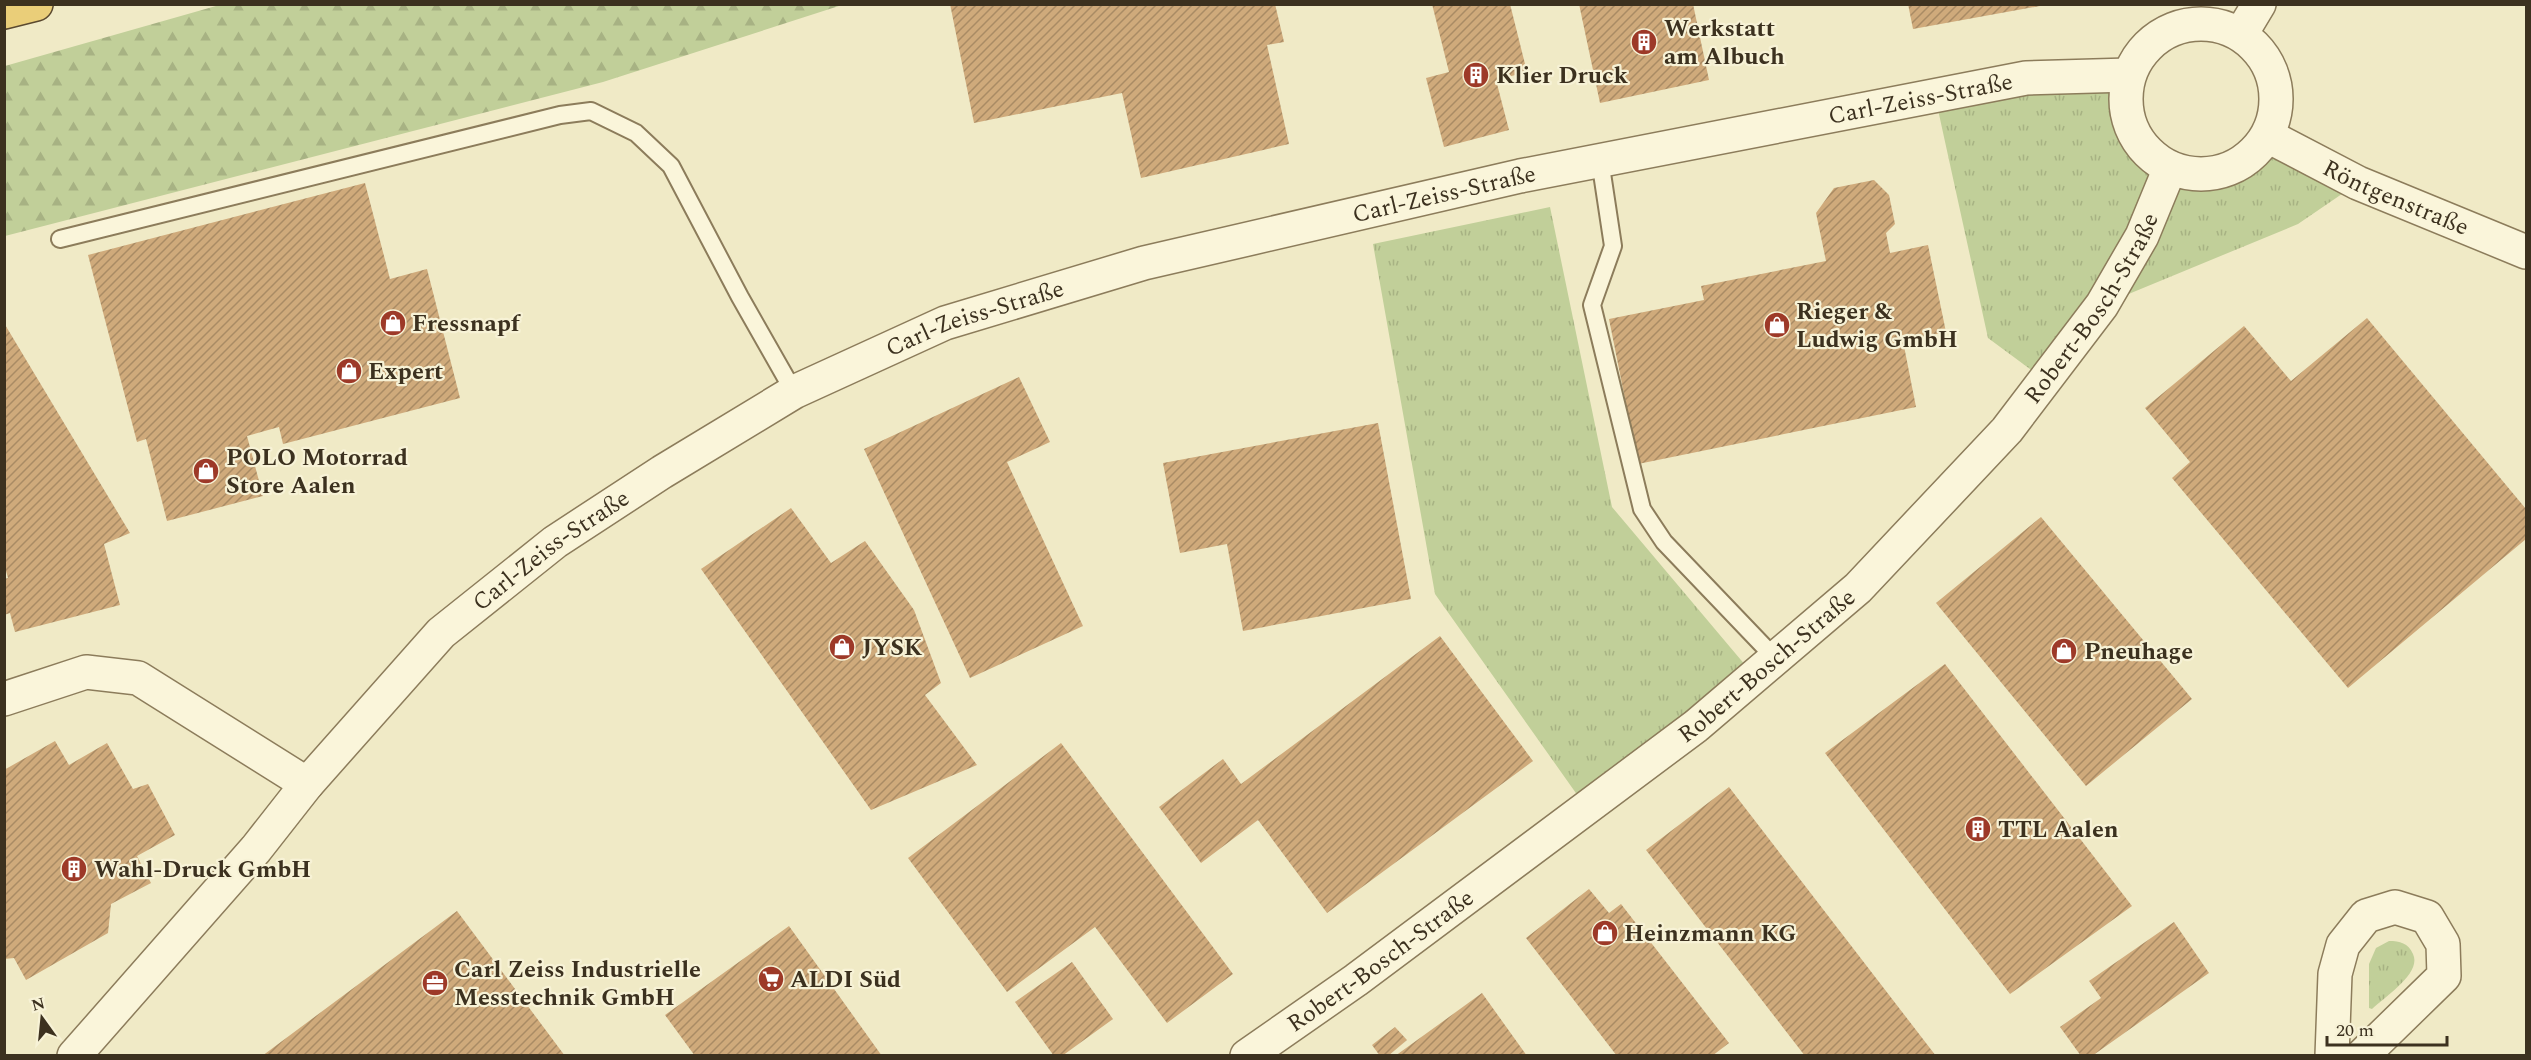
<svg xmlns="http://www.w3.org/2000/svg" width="2531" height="1060" font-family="Spectral,serif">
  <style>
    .grass { fill: url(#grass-tufts) }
    .forest { fill: url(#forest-firs) }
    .building { fill: url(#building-hatch) }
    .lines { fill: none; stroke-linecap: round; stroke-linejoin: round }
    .service-casing { stroke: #8c7c5b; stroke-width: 20 }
    .minor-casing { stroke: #8c7c5b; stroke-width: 36 }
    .tertiary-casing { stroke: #8c7c5b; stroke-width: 36 }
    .trunk-casing { stroke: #5a492f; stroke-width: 36 }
    .service { stroke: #faf5da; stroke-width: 16 }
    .minor { stroke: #faf5da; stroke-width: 33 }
    .tertiary { stroke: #faf5da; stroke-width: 33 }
    .trunk { stroke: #eace79; stroke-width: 33 }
    .labels { text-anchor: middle; stroke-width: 4.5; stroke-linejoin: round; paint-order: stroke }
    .poi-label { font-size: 24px; font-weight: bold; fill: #3c311f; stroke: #f7f2d6; text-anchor: start }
    .street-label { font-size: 24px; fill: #3c311f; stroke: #f7f2d6 }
  </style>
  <defs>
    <pattern id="grass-tufts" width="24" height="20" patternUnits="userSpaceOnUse" patternTransform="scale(1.5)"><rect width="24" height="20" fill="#c1cf99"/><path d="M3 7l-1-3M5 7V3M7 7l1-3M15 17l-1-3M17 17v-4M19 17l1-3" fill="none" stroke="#a7b283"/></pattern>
    <pattern id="forest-firs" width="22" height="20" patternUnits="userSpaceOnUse" patternTransform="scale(1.5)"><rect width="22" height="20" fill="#c1cf99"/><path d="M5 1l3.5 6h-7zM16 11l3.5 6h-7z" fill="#a7b283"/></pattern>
    <pattern id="building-hatch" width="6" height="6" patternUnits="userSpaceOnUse" patternTransform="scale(1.5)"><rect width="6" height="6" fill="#cfaa7b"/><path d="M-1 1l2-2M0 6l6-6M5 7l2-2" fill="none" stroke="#a98b64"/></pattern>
  </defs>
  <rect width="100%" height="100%" fill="#f0eac6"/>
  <!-- grass -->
  <path class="grass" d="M2129 75C2127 93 2124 112 2132 129 2152 172 2207 187 2246 160 2254 155 2261 144 2268 136L2358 183 2298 224 2102 305 2045 380 1988 338 1935 96Z
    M1550 207 1612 507 1746 666 1578 796 1435 594 1373 244Z
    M2389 941C2400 941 2408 943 2413 954 2422 973 2386 996 2372 1009L2369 1008V964L2376 948Z"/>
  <!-- forest -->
  <path class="forest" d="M223 4H842V5L603 82 5 236V66Z"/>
  <!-- building -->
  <path class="building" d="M950 4H1275L1284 42 1267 45 1289 144 1141 178 1122 93 974 123Z
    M1432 4H1510L1527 72 1496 80 1509 130 1444 147 1426 78 1449 72Z
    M1579 4H1693L1709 80 1600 103Z
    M1908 4H2040V6L1913 29Z
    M1874 180 1889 195 1895 224 1886 233 1890 253 1928 245 1946 332 1903 341 1916 407 1638 464 1609 319 1704 300 1701 286 1826 261 1816 213 1834 188Z
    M365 183 390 279 427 269 460 398 283 444 279 427 247 436 263 496 167 521 146 439 137 442 88 255Z
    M2367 318 2526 509V539L2348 688 2172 478 2190 462 2145 408 2244 326 2291 381Z
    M4 323 130 533 104 544 120 605 15 632 10 613 4 615V579L8 578 4 564Z
    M1019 377 1050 442 1007 462 1083 626 970 678 864 449Z
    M1378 423 1411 599 1243 631 1227 544 1180 553 1163 463Z
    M791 508 831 563 865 541 914 610 941 683 925 695 977 765 871 810 701 569Z
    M2041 517 2192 699 2086 786 1936 603Z
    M1440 636 1533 761 1327 913 1258 820 1201 863 1159 807 1223 759 1241 784Z
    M1945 664 2132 906 2010 994 1825 753Z
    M55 741 69 765 107 743 133 789 148 784 175 835 137 856 151 883 111 904 108 933 26 980 14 958 4 959V770Z
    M1061 743 1233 974 1167 1023 1095 927 1007 992 908 858Z
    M1729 787 1936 1056H1805L1646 850Z
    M1589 889 1609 913 1621 904 1729 1043 1712 1056H1617L1526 938Z
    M457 911 565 1056H262Z
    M2174 922 2209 973 2092 1056H2081L2060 1027 2101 998 2089 981Z
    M789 926 882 1056H695L665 1015Z
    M1072 962 1113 1019 1062 1056H1054L1015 1002Z
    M1482 993 1527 1056H1395L1438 1025Z
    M1395 1027 1407 1040 1388 1056H1380L1372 1045Z"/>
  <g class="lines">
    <defs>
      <path id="service" d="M1600 160 1613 246 1592 305 1642 509 1664 542 1775 658
        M60 239 560 115 591 111 636 133 671 166 740 297 794 392"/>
      <g id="minor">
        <path id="s1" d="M2268 136 2358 183 2526 252"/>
        <path d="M4 699 86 672 138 678 307 784"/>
        <path id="s2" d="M74 1056 256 849 307 784 441 633 555 542 662 472 794 392 945 323 1144 263 1520 176 2026 78 2129 75"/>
        <path d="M2332 1056 2335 974 2343 945 2366 916 2395 907 2427 917 2443 944 2444 976 2362 1056"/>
      </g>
      <g id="tertiary">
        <circle cx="2201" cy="99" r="75"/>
        <path d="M2241 34 2259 4"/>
        <path id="s3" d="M1247 1056 1356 980 1696 726 1858 588 2007 430 2102 305 2142 236 2170 168"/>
      </g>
      <path id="trunk" d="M4 12 36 4"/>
    </defs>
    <!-- service casing -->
    <use href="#service" class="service-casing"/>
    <!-- minor casing -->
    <use href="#minor" class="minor-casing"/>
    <!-- tertiary casing -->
    <use href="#tertiary" class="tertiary-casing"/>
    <!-- trunk casing -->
    <use href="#trunk" class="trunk-casing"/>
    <!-- service -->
    <use href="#service" class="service"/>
    <!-- minor -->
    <use href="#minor" class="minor"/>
    <!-- tertiary -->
    <use href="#tertiary" class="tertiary"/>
    <!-- trunk -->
    <use href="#trunk" class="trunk"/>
  </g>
  <!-- icons -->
  <defs>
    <symbol id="building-disc" viewBox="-11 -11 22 22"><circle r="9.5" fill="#9d3928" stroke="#f7f2d6"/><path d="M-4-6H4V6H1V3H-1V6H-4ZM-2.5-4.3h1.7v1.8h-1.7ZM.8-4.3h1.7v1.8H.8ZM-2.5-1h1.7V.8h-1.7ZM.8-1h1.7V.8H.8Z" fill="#fff"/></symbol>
    <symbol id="shop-disc" viewBox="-11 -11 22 22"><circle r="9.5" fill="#9d3928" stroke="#f7f2d6"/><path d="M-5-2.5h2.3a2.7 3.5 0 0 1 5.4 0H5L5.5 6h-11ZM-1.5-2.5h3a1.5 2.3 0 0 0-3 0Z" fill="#fff"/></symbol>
    <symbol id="supermarket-disc" viewBox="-11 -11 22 22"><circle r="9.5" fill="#9d3928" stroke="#f7f2d6"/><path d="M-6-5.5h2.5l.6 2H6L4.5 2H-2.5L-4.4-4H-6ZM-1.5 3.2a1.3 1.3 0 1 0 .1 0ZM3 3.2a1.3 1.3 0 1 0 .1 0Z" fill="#fff"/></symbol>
    <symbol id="office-disc" viewBox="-11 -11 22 22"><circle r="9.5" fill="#9d3928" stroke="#f7f2d6"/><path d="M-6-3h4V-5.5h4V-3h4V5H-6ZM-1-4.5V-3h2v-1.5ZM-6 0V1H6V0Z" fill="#fff"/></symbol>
  </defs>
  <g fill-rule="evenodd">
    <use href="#building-disc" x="1629" y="27" width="30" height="30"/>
    <use href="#building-disc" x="1461" y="60" width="30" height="30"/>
    <use href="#shop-disc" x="378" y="308" width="30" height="30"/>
    <use href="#shop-disc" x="1762" y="310" width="30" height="30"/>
    <use href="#shop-disc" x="334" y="356" width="30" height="30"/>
    <use href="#shop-disc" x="191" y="456" width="30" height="30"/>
    <use href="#shop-disc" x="827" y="632" width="30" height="30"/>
    <use href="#shop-disc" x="2049" y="636" width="30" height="30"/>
    <use href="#building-disc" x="1963" y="814" width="30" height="30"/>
    <use href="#building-disc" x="59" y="854" width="30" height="30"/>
    <use href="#shop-disc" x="1590" y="918" width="30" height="30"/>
    <use href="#supermarket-disc" x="756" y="964" width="30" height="30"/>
    <use href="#office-disc" x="420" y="968" width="30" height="30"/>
  </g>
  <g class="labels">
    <!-- poi labels -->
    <g class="poi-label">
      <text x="1664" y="36">Werkstatt<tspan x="1664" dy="28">am Albuch</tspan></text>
      <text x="1496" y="83">Klier Druck</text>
      <text x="1796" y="319">Rieger &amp;<tspan x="1796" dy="28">Ludwig GmbH</tspan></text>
      <text x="412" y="331">Fressnapf</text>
      <text x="368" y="379">Expert</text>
      <text x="226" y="465">POLO Motorrad<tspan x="226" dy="28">Store Aalen</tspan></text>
      <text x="862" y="655">JYSK</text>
      <text x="2084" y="659">Pneuhage</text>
      <text x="1998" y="837">TTL Aalen</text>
      <text x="94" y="877">Wahl-Druck GmbH</text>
      <text x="1624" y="941">Heinzmann KG</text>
      <text x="454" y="977">Carl Zeiss Industrielle<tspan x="454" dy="28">Messtechnik GmbH</tspan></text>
      <text x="790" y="987">ALDI Süd</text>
    </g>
    <!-- street labels -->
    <g class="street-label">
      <text dy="8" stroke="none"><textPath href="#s2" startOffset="2156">Carl-Zeiss-Straße</textPath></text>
      <text dy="8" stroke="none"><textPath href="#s2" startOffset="1670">Carl-Zeiss-Straße</textPath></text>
      <text dy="8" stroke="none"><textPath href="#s1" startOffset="142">Röntgenstraße</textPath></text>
      <text dy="8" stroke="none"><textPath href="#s3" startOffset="1136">Robert-Bosch-Straße</textPath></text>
      <text dy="8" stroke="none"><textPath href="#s2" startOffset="1184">Carl-Zeiss-Straße</textPath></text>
      <text dy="8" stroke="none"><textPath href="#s2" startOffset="698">Carl-Zeiss-Straße</textPath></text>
      <text dy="8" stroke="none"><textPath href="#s3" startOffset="650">Robert-Bosch-Straße</textPath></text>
      <text dy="8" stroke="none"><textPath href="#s3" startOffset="164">Robert-Bosch-Straße</textPath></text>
    </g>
  </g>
  <!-- border -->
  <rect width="2531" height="1060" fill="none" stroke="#3c311f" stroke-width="12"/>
  <!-- north arrow -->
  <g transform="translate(42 1018) rotate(345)" stroke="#f7f2d6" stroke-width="4.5" paint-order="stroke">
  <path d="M0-4.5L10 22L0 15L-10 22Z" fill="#3c311f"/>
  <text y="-9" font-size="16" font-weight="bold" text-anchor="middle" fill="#3c311f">N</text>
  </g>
  <!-- scale -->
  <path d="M2327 1036v9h120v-9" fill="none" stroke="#3c311f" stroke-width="3"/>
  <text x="2336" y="1036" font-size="18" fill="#3c311f" stroke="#f7f2d6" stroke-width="4.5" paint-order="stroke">20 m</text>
</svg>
